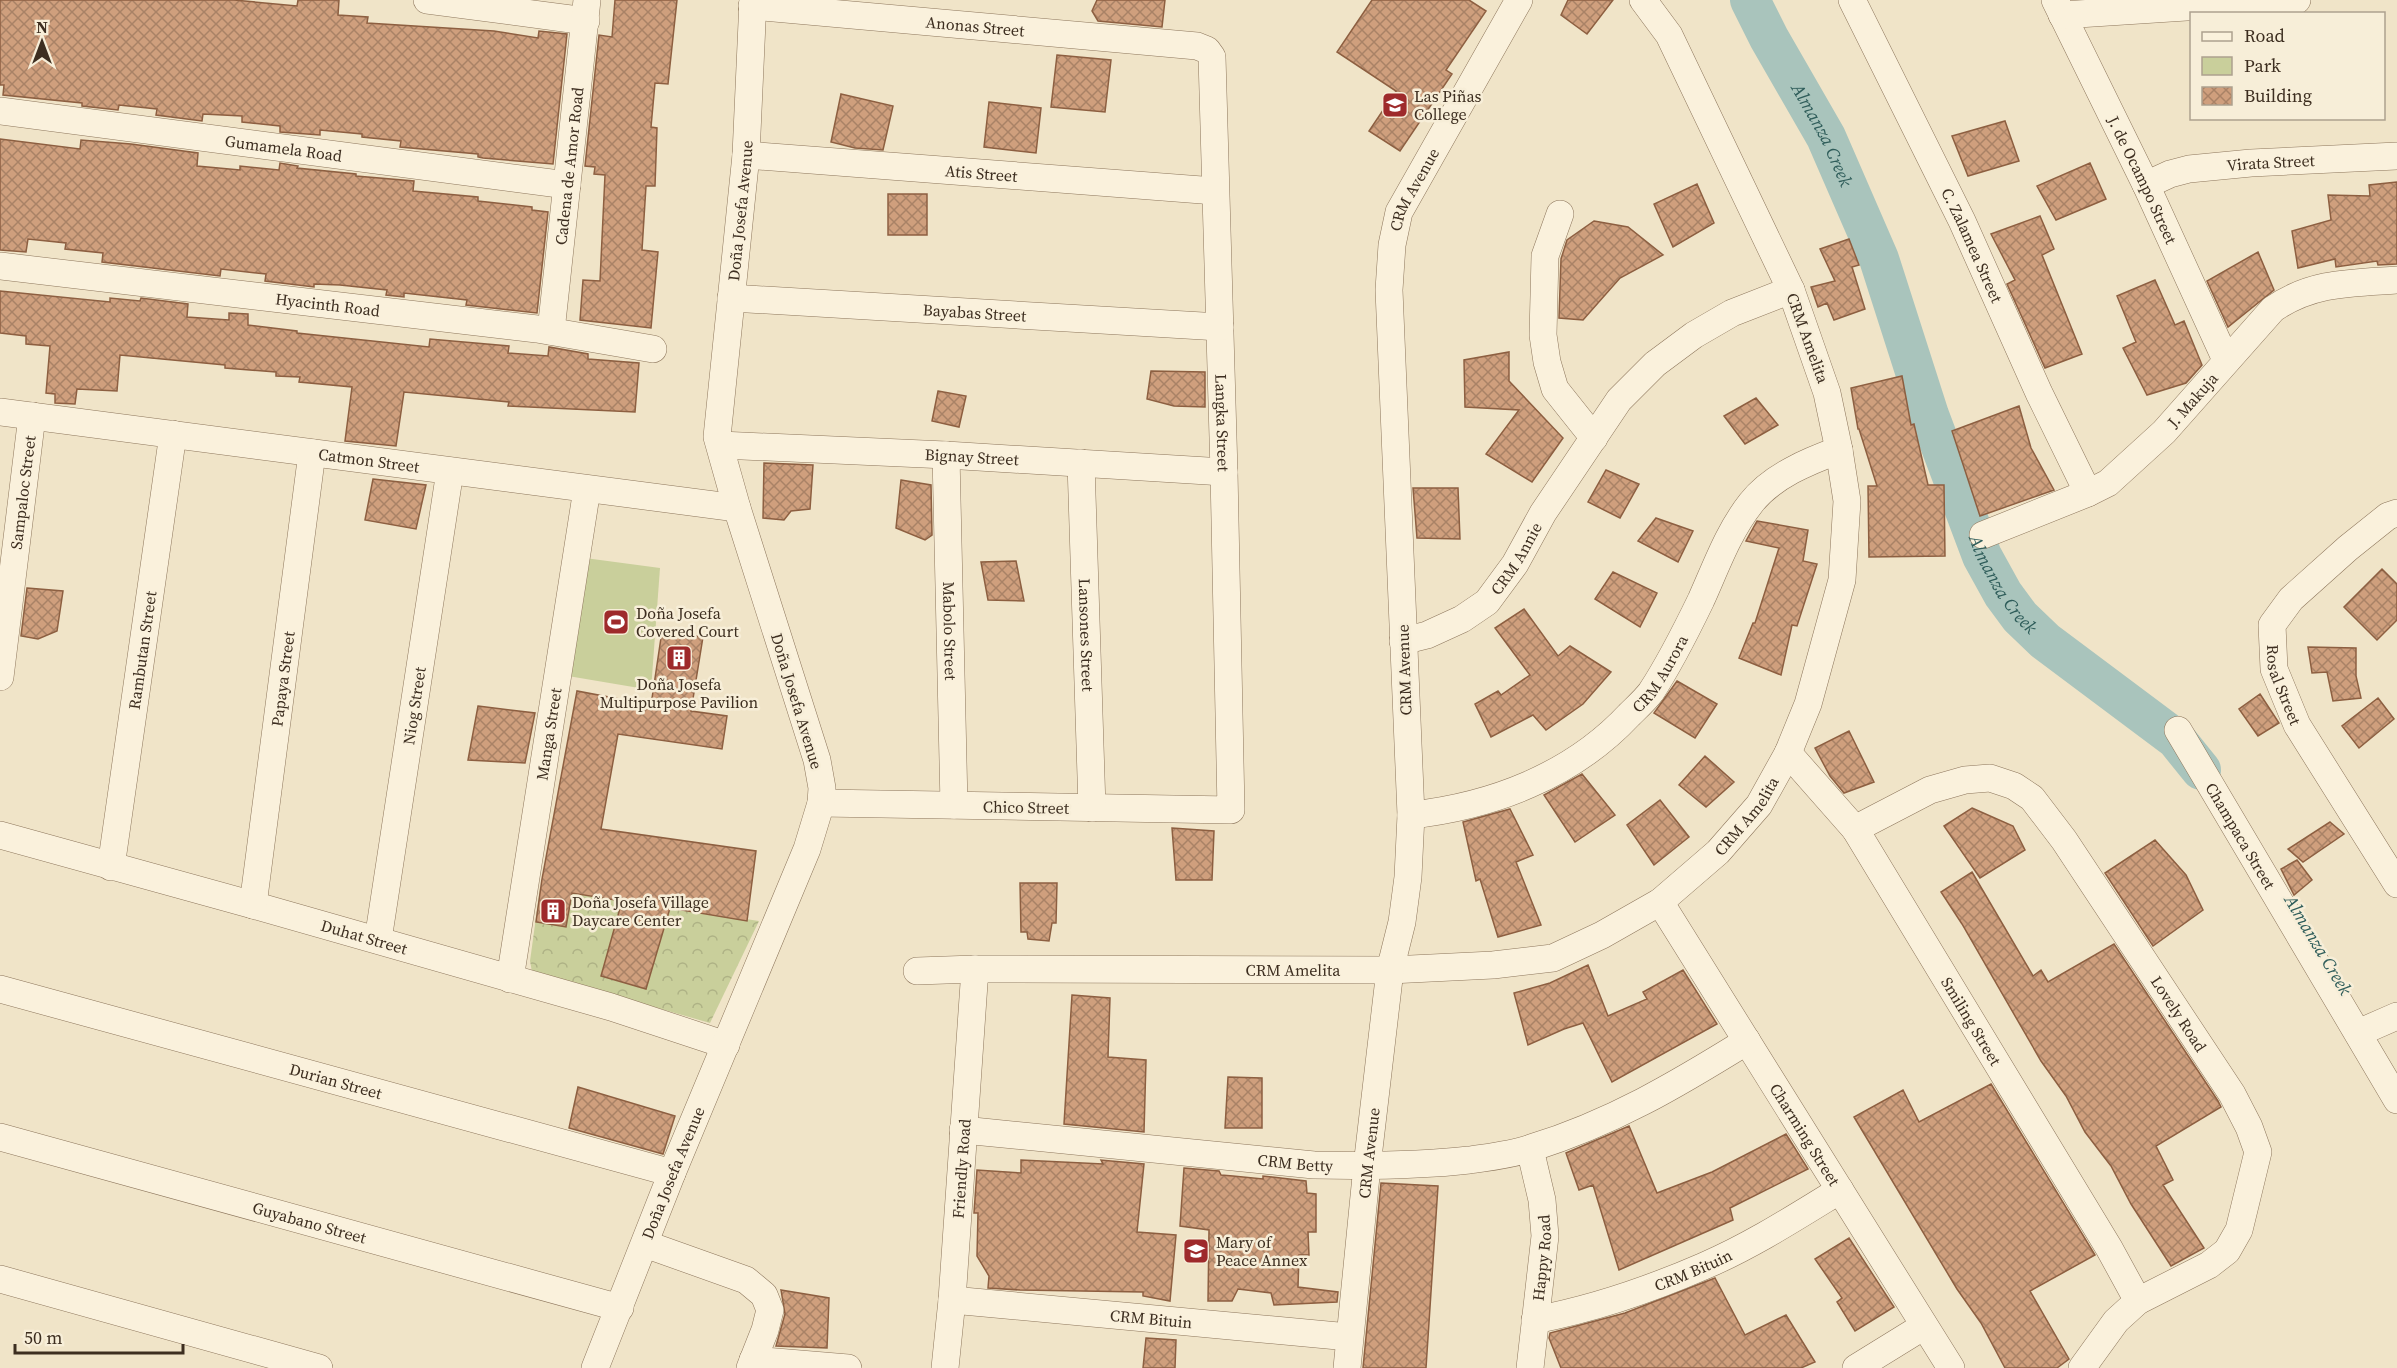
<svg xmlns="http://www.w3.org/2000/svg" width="2397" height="1368" font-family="'Source Serif 4',serif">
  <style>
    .green { fill: #c9cf9b }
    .forest { fill: url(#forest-crowns) }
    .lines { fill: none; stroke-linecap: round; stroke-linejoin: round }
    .river { stroke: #a9c4bc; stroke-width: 40 }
    .building { fill: url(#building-cross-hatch); stroke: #8d5f41; stroke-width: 1.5 }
    .minor-casing { stroke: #8d765c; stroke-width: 28 }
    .minor { stroke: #faf1dc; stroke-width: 27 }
    .labels { text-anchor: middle; stroke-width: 5; stroke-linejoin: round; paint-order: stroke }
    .street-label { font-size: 16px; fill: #3d2e20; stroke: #f7eed8 }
    .poi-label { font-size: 16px; fill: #3d2e20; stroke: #f7eed8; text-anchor: start }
    .water-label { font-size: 18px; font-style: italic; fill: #2f5d5a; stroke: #f7eed8 }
  </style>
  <defs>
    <pattern id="forest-crowns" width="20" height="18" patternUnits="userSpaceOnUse" patternTransform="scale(1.5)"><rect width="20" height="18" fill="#c9cf9b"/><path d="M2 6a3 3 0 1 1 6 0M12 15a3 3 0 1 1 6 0" fill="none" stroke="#aeb285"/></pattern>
    <pattern id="building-cross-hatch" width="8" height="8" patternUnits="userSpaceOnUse" patternTransform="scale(1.5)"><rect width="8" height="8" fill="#cf9f7d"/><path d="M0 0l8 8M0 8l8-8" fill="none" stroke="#a98266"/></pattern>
  </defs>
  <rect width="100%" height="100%" fill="#f0e4c8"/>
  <!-- green -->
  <path class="green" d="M585 558 660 568 651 690 568 676Z"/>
  <!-- forest -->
  <path class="forest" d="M540 888 759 921 710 1023 532 972 530 961Z"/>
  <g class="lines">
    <!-- river -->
    <path class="river" id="s1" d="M1750 0 1769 38 1826 137 1879 259 1929 415 1982 556 2003 594 2020 617 2045 641 2176 739 2201 770"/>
  </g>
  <!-- building -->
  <path class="building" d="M0 0H234L297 6 298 0H339L338 15 368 17 367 23 494 31 538 38 539 31 567 34 553 164 483 158 478 157V154L400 147 401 141 362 137V134L320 130V135L280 132V126L242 122V116L203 114 202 121 156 115 157 109 119 105 118 110 82 106V103L3 95 4 85H0Z
    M615 0H677L668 84 655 83 651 127 657 128 655 186H646L642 250 658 252 651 328 580 320 583 280 600 281 605 175 594 174 595 167 585 166 599 35 612 37Z
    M1097 0H1165L1162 27 1098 21 1092 11Z
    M1372 0H1469L1486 11 1446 70 1452 74 1400 151 1369 131 1396 91 1337 52Z
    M1568 0H1613L1587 34 1561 15Z
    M1057 55 1111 60 1105 112 1051 107Z
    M841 94 893 106 883 150 855 148 831 142Z
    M989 102 1041 108 1036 153 984 147Z
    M2005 121 2019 161 1968 176 1952 136Z
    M0 139 80 149 81 140 131 144 198 153 197 166 240 170V166L279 170 280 163 298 166 297 168 356 174V176L414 181 413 191 478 197V201L532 207V210L548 212 537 313 466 305 467 300 404 293V297L386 295 387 290 340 285 314 284V287L265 281 266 274 221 269 220 276 102 262 103 253 65 249 66 243 28 239 26 252 0 250Z
    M2090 163 2106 199 2056 220 2037 186Z
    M2397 182V264L2378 265 2377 261 2336 267 2335 259 2298 268 2292 231 2331 220 2328 195 2370 196 2369 185Z
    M1697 184 1714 223 1673 247 1654 204Z
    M888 194H927V235H888Z
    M2040 216 2054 249 2042 255 2082 354 2045 368 2007 284 2015 280 1991 234Z
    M1594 221 1628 227 1663 255 1620 278 1583 320 1559 318 1561 259 1567 240Z
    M1849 239 1859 265 1852 267 1865 309 1834 320 1827 303 1818 307 1811 287 1835 281 1820 249Z
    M2258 252 2274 290 2228 327 2207 281Z
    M2155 280 2175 325 2184 321 2202 365 2186 383 2147 395 2123 348 2136 342 2117 296Z
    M0 291 110 302V298L140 301 141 298 188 304 187 317 229 320V313L248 314V325L297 331V333L429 347 430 339 509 346 508 353 548 356 549 347 588 354V359L639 363 635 412 508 406 509 402 404 392 396 446 345 441 352 387 299 382 300 377 276 376V372L225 368V365L120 355 117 391 77 389 75 404 55 403V394L46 393 50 346 26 344V336L0 333Z
    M1509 352V381L1563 438 1532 482 1486 454 1519 410 1465 407 1464 360Z
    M1151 371 1205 372V407L1174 406 1147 399Z
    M1902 376 1911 425 1914 424 1928 485H1944L1945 556 1869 557 1868 486H1877L1859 429H1858L1851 388Z
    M938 391 966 396 959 427 932 421Z
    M1756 398 1778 425 1745 444 1724 416Z
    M2019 406 2031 448 2054 490 1980 516 1952 431Z
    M764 463 813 465 810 509 791 511 784 520 763 518Z
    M1606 470 1639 484 1620 518 1588 502Z
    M373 479 426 485 416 529 365 520Z
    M901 480 931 485 932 535 925 540 896 528Z
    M1413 488H1458L1460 539 1417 538Z
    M1656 518 1693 531 1678 562 1638 541Z
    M1757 521 1808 530 1803 561 1817 564 1797 626 1792 625 1781 675 1739 658 1753 623H1755L1779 548 1746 541Z
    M1016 561 1024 601 988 600 981 562Z
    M2382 569 2397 584V620L2377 640 2344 607Z
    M1613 572 1657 593 1640 627 1595 599Z
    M27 588 63 591 57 631 38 639 21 636Z
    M1524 609 1558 656 1570 646 1611 672 1583 704 1546 730 1533 715 1491 737 1475 704 1498 691 1501 695 1530 675 1495 628Z
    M662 631 703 637 691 711 727 716 722 749 618 734 601 829 756 851 747 921 670 908 646 989 601 976 622 901 572 893 566 927 536 922 542 879 577 691 651 705Z
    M2308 647 2356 648V676L2361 698 2333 701 2327 672 2312 673Z
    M1677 681 1717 704 1695 738 1654 713Z
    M2260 694 2279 723 2258 736 2239 709Z
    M2378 698 2394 719 2359 748 2342 726Z
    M478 706 535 713 525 763 468 760Z
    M1849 731 1874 782 1844 793 1830 776 1815 748Z
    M1705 756 1734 782 1706 807 1679 785Z
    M1582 774 1615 815 1575 842 1544 795Z
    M1660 800 1689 837 1654 865 1627 825Z
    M1972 808 2013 826 2025 850 1980 878 1944 826Z
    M1510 809 1533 855 1516 862 1541 925 1498 937 1480 879 1476 881 1463 822Z
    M2330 822 2344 834 2303 862 2288 849Z
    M1172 828 1214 831 1212 880H1176Z
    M2155 840 2186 875 2203 910 2153 946 2105 873Z
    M2297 860 2312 880 2294 895 2281 869Z
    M1972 872 2033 976 2041 970 2048 982 2114 944 2218 1101 2221 1107 2156 1146 2173 1180 2163 1185 2204 1248 2171 1266 2131 1204 2111 1166 2085 1132 2066 1096 2041 1061 1962 924 1941 892Z
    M1020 883H1057L1056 923H1052L1049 941 1028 939 1027 932H1021Z
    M1588 965 1608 1016 1647 999 1643 992 1683 970 1717 1024 1612 1082 1583 1023 1564 1029 1528 1045 1514 993 1550 983Z
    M1072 995 1110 998 1108 1057 1146 1060 1144 1132 1064 1124Z
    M1228 1077 1262 1078V1128H1225Z
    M1991 1084 2095 1255 2030 1291 2069 1359 2057 1368H2005L1981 1323 1957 1289 1854 1117 1903 1090 1919 1122Z
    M578 1087 675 1116 663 1154 569 1128Z
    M1629 1126 1657 1193 1712 1172 1786 1134 1808 1169 1730 1208 1733 1220 1619 1270 1593 1185 1579 1190 1566 1153Z
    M1021 1160 1103 1164 1101 1160 1144 1164 1137 1232 1176 1235 1170 1301 1143 1296V1292L1020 1290 988 1288 989 1276 977 1256 978 1213H974L977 1170 1021 1173Z
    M1184 1168 1219 1171 1221 1175 1233 1176 1263 1179V1176L1306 1181 1307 1193 1316 1194V1232H1308L1309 1255H1299L1298 1287 1338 1292 1337 1302 1274 1305 1271 1293 1238 1289 1232 1301H1208L1209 1230 1180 1226Z
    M1381 1183 1438 1186 1426 1368H1363Z
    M1849 1238 1894 1307 1855 1331 1837 1302 1842 1298 1815 1259Z
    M1715 1278 1745 1335 1786 1315 1815 1362 1801 1368H1561L1549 1338 1550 1333 1625 1313Z
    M781 1290 829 1298 827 1348 776 1346 785 1314Z
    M1146 1338 1176 1340 1175 1368H1143Z"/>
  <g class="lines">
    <defs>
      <g id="minor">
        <path d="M427 0 586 21"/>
        <path id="s2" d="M1852 0 1962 221 2039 393 2088 493"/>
        <path id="s3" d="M2055 0 2146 185 2226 360"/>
        <path id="s4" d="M752 6 1197 46 1207 50 1212 57 1224 472 1231 810 821 803"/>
        <path d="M2062 15 2297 0"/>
        <path id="s5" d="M0 111 567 185"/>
        <path id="s6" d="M746 155 1215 191"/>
        <path id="s7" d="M2146 185 2170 174 2189 169 2251 163 2397 156"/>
        <path d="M1560 214 1545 256 1543 335 1547 362 1555 389 1594 438"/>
        <path id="s8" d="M0 266 537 329 653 349"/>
        <path id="s9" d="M731 298 1220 327"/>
        <path id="s10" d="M551 331 587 0"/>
        <path id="s11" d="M0 412 737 508"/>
        <path id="s12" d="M720 445 946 455 1224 472"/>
        <path id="s13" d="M946 455 954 805"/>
        <path id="s14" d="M1081 463 1092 808"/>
        <path id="s15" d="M2397 513 2388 516 2348 548 2291 599 2272 625 2274 669 2297 725 2397 884"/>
        <path id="s16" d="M1983 535 2088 493 2108 483 2164 432 2273 309C2312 282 2351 283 2397 280"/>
        <path id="s17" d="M1403 641 1427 635 1462 619 1487 602 1515 564 1543 513 1619 400 1655 364 1694 335 1732 313 1791 290"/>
        <path id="s18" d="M0 677 32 416"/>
        <path id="s19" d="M2178 730 2397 1100"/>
        <path id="s20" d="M1788 753 1855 829 2109 1248 2138 1301"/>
        <path id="s21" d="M1411 815C1492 806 1572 776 1629 715 1636 708 1645 700 1651 692 1670 663 1686 631 1701 600 1716 567 1728 532 1751 503 1772 476 1809 461 1839 450"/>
        <path id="s22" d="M1855 829 1930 790 1965 780 1990 778 2014 786 2032 798 2064 840 2232 1094 2249 1127 2258 1152 2239 1230 2227 1251 2209 1265 2138 1301 2116 1321 2082 1368"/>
        <path id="s23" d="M0 835 253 905 611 1007 726 1045"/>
        <path id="s24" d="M111 867 173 434"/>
        <path id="s25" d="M1660 902 1951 1368"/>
        <path id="s26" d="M253 905 312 453"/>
        <path id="s27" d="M378 940 450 471"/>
        <path id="s28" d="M917 971 975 969 1390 970 1493 965 1553 958 1602 935 1660 902 1718 852 1759 805 1788 753 1808 704 1842 580 1847 501 1839 450 1827 393 1791 290 1669 35 1643 0"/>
        <path id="s29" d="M510 979 587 489"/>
        <path id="s30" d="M0 989 672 1173"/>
        <path d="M2358 1033 2397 1016"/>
        <path id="s31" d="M963 1130 1314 1165C1366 1166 1417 1166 1469 1160 1489 1157 1511 1155 1531 1148 1612 1123 1676 1085 1747 1041"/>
        <path id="s32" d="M0 1137 620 1308"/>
        <path d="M645 1244 746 1280 764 1295 770 1310 765 1330 750 1368"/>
        <path d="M0 1279 319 1368"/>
        <path id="s33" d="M952 1300 1349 1337"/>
        <path id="s34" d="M1535 1320C1593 1309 1649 1290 1704 1266 1751 1246 1796 1217 1840 1190"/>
        <path d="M753 1360 848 1368"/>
        <path id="s35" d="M595 1368 672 1173 807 849 821 803 822 788 817 760 737 508 717 437 746 155 753 0"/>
        <path id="s36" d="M945 1368 952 1300 975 969"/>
        <path id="s37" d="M1347 1368 1367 1166 1390 970 1402 922 1408 877 1411 815 1389 290 1392 245 1399 212 1519 0"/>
        <path id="s38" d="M1530 1368 1545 1236 1542 1200 1530 1149"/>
        <path d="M1856 1368 1924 1326"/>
      </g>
    </defs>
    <!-- minor casing -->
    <use href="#minor" class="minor-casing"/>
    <!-- minor -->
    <use href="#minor" class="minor"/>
  </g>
  <!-- icons -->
  <defs>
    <symbol id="university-square" viewBox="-11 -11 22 22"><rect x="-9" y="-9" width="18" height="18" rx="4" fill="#9e2a2b" stroke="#f7eed8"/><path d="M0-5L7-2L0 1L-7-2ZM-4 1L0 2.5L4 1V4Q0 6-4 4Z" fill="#fff"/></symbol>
    <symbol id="stadium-square" viewBox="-11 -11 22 22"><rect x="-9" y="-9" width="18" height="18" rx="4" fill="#9e2a2b" stroke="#f7eed8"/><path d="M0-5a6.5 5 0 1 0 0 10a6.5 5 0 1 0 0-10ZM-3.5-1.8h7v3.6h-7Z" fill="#fff"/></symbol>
    <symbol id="building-square" viewBox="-11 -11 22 22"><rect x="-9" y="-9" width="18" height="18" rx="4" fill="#9e2a2b" stroke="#f7eed8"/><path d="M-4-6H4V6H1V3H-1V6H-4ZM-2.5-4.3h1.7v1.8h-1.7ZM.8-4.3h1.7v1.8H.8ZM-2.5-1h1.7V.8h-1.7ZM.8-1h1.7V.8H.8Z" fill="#fff"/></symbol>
    <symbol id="school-square" viewBox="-11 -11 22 22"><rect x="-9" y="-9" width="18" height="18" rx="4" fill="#9e2a2b" stroke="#f7eed8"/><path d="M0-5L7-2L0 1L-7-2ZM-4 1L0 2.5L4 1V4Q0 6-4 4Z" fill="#fff"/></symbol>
  </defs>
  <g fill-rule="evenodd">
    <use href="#university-square" x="1380" y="90" width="30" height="30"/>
    <use href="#stadium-square" x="601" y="607" width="30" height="30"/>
    <use href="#building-square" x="664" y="643" width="30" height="30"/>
    <use href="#building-square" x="538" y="896" width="30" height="30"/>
    <use href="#school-square" x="1181" y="1236" width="30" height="30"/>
  </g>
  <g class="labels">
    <!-- street labels -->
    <g class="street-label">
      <text dy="6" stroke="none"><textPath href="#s4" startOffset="224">Anonas Street</textPath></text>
      <text dy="6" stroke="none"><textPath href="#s5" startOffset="286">Gumamela Road</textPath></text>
      <text dy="6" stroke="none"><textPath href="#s7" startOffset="128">Virata Street</textPath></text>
      <text dy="6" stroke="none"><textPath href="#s10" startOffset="166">Cadena de Amor Road</textPath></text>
      <text dy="6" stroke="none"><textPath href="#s6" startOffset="236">Atis Street</textPath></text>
      <text dy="6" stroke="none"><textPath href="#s3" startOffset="200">J. de Ocampo Street</textPath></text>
      <text dy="6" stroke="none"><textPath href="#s37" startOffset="1188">CRM Avenue</textPath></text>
      <text dy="6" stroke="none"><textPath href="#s35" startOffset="1218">Doña Josefa Avenue</textPath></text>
      <text dy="6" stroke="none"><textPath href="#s2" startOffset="273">C. Zalamea Street</textPath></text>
      <text dy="6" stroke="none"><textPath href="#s8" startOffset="330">Hyacinth Road</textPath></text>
      <text dy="6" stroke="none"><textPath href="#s9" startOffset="244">Bayabas Street</textPath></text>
      <text transform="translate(1808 338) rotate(70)" y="6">CRM Amelita</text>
      <text dy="6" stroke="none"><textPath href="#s16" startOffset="254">J. Makuja</textPath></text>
      <text dy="6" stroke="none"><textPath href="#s4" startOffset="832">Langka Street</textPath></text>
      <text dy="6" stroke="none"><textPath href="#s12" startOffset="252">Bignay Street</textPath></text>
      <text dy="6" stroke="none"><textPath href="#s11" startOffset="372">Catmon Street</textPath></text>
      <text dy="6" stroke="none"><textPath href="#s18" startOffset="186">Sampaloc Street</textPath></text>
      <text dy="6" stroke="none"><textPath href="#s17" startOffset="146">CRM Annie</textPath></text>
      <text dy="6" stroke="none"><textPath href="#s13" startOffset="176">Mabolo Street</textPath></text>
      <text dy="6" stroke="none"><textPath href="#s14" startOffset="172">Lansones Street</textPath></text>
      <text dy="6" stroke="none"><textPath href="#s24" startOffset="219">Rambutan Street</textPath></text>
      <text transform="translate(1404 670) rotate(-92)" y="6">CRM Avenue</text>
      <text dy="6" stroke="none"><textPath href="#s21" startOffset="297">CRM Aurora</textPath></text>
      <text dy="6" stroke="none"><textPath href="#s26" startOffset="228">Papaya Street</textPath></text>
      <text dy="6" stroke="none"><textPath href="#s15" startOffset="231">Rosal Street</textPath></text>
      <text transform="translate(797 701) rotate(73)" y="6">Doña Josefa Avenue</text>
      <text dy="6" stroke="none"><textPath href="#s27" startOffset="237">Niog Street</textPath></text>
      <text dy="6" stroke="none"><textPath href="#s29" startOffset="248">Manga Street</textPath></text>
      <text transform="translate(1026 807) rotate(1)" y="6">Chico Street</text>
      <text dy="6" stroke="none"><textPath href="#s28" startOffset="880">CRM Amelita</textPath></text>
      <text dy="6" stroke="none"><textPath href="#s19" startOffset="123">Champaca Street</textPath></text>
      <text dy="6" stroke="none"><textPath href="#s23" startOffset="378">Duhat Street</textPath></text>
      <text dy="6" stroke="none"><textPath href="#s28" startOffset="376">CRM Amelita</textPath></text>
      <text dy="6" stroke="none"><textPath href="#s22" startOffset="454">Lovely Road</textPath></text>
      <text dy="6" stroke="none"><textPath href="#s20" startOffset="326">Smiling Street</textPath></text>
      <text dy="6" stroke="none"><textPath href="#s30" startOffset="348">Durian Street</textPath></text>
      <text dy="6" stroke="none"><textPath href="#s25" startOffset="274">Charming Street</textPath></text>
      <text dy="6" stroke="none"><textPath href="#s37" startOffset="216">CRM Avenue</textPath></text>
      <text dy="6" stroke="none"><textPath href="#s31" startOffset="334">CRM Betty</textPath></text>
      <text dy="6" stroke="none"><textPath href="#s36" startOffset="200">Friendly Road</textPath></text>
      <text dy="6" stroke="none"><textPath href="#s35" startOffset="210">Doña Josefa Avenue</textPath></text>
      <text dy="6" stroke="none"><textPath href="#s32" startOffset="321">Guyabano Street</textPath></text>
      <text dy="6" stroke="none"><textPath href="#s38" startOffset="111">Happy Road</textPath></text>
      <text dy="6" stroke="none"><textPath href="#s34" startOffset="166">CRM Bituin</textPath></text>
      <text dy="6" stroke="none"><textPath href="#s33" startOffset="200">CRM Bituin</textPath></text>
    </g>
    <!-- poi labels -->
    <g class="poi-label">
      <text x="1414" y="102">Las Piñas<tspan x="1414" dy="18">College</tspan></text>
      <text x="636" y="619">Doña Josefa<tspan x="636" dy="18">Covered Court</tspan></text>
      <text x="679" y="690" text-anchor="middle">Doña Josefa<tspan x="679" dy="18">Multipurpose Pavilion</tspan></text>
      <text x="572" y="908">Doña Josefa Village<tspan x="572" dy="18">Daycare Center</tspan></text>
      <text x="1216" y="1248">Mary of<tspan x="1216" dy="18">Peace Annex</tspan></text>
    </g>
    <!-- water labels -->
    <g class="water-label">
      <text dy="6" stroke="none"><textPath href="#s1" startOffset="153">Almanza Creek</textPath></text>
      <text dy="6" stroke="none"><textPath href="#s1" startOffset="639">Almanza Creek</textPath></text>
      <text transform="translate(2318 945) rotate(59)" y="6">Almanza Creek</text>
    </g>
  </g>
  <!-- legend -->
  <rect x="2190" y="12" width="195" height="108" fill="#f7eed8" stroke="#ada18e" stroke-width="1.5"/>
  <rect x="2202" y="32" width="30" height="9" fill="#faf1dc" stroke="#ada18e" stroke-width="1.5"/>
  <text x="2244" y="42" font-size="18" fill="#3d2e20">Road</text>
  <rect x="2202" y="57" width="30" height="18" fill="#c9cf9b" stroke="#ada18e" stroke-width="1.5"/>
  <text x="2244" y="72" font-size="18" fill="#3d2e20">Park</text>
  <rect x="2202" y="87" width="30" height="18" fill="url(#building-cross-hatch)" stroke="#ada18e" stroke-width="1.5"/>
  <text x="2244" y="102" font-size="18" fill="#3d2e20">Building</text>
  <!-- north arrow -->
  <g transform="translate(42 42)" stroke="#f7eed8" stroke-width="4.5" paint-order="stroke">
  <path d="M0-4.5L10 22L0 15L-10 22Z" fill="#3d2e20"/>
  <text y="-9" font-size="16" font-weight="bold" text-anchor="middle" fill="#3d2e20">N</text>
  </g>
  <!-- scale -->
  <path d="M15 1344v9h168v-9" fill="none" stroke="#3d2e20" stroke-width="3"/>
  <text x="24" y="1344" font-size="18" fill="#3d2e20" stroke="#f7eed8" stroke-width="4.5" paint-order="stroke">50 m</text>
</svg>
